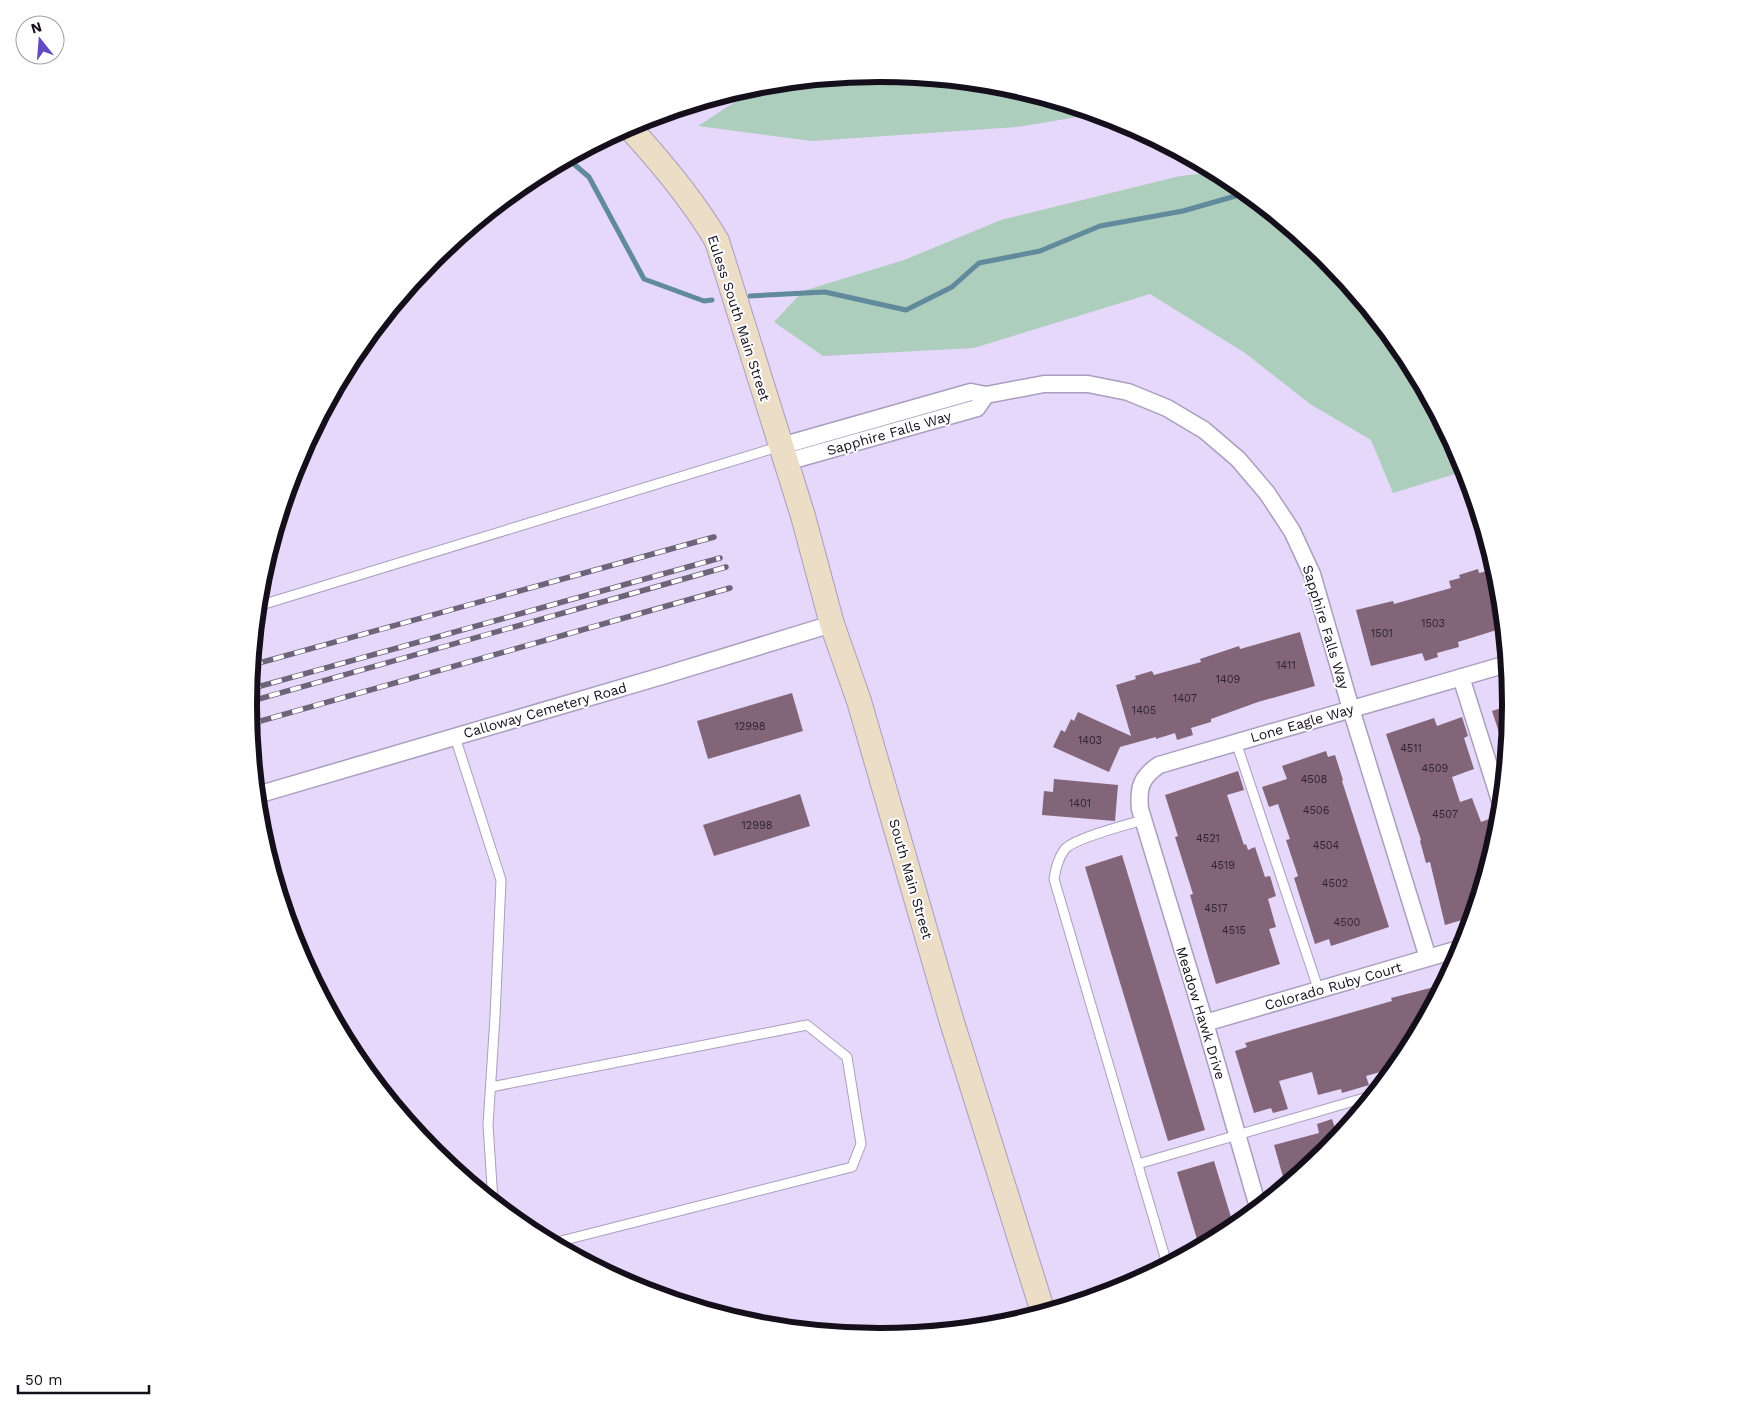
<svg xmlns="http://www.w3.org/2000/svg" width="1759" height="1410" font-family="'Work Sans',sans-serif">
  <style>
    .green { fill: #aecebd }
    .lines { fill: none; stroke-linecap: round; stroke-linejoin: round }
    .stream { stroke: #618a9d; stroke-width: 5 }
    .building { fill: #826579 }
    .lane-casing { stroke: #aa9ebe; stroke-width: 11 }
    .street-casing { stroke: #aa9ebe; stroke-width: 19 }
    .secondary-casing { stroke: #aa9ebe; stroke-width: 26 }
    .lane { stroke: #fff; stroke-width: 9 }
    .street { stroke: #fff; stroke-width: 16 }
    .secondary { stroke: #ebddc6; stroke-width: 24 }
    .rail-casing { stroke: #6d647a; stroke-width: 5.5 }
    .rail { stroke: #fff; stroke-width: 4; stroke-dasharray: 11; stroke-linecap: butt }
    .labels { text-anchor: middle; stroke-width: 4; stroke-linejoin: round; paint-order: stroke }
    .number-label { font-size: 11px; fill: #302432 }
    .street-label { font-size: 14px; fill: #140f1b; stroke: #fff }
    .rim { fill: none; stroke: #140f1b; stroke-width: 6 }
  </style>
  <rect width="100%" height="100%" fill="#e5d8fa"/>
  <!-- green -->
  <path class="green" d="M880 74 1003 86 1096 114 1017 127 812 141 698 126 761 85Z
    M1216 172 1230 180 1326 259 1405 355 1463 464 1465 471 1393 493 1371 440 1310 404 1245 353 1150 294 974 348 823 356 774 322 803 291 904 260 1001 220 1180 176Z"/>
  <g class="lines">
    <!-- stream -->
    <path class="stream" d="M568 159 589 177 644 279 704 301 712 300
      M750 296 825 292 906 310 952 287 979 263 1040 251 1100 226 1183 211 1246 193"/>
  </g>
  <!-- building -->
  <path class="building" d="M1478 569 1479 573 1491 570 1501 606 1503 628 1458 642 1459 647 1437 653 1438 657 1425 661 1422 653 1371 666 1356 610 1393 601 1394 604 1451 588 1449 581 1460 578 1459 575Z
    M1300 632 1315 686 1258 702 1211 719V722L1191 728 1193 735 1177 740 1175 733 1156 739V737L1120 747 1109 772 1053 747 1061 730 1065 732 1071 719 1074 721 1078 712 1131 736 1116 685 1136 679 1135 676 1152 671 1154 675 1201 662 1200 659 1239 646 1240 649Z
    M792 693 803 731 708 759 697 721Z
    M1511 705 1506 754 1492 711Z
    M1462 717 1468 736 1464 738 1474 769 1452 777 1460 802 1472 798 1481 822 1494 817 1498 830 1472 917 1445 925 1430 862 1426 863 1420 841 1421 840 1386 734 1434 718 1437 726Z
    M1326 751 1328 757 1335 755 1343 780 1342 781 1389 927 1331 946 1329 939 1315 944 1294 878 1298 876 1286 840 1290 839 1278 804 1269 807 1262 787 1287 779 1282 766Z
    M1238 771 1244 790 1227 795 1244 845 1246 844 1248 850 1255 847 1265 877 1270 876 1276 896 1268 899 1276 927 1269 929 1280 964 1216 984 1190 895 1193 894 1175 837 1178 836 1165 795Z
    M1054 779 1118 785 1115 821 1042 815 1044 791 1053 792Z
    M800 794 810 826 714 856 703 825Z
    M1122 855 1205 1130 1168 1141 1085 867Z
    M1442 985 1404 1056 1394 1068 1366 1076 1369 1085 1342 1093 1341 1089 1318 1095 1312 1072 1279 1081 1288 1109 1273 1113 1271 1108 1254 1113 1235 1051 1247 1047 1245 1043 1392 1001 1391 998Z
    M1332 1119 1338 1137 1326 1152 1285 1184 1274 1145 1319 1133 1317 1124Z
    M1214 1161 1234 1227 1199 1246 1177 1172Z"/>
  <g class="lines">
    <defs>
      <path id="lane" d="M259 595 265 604
        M258 606 781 446
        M455 737 501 880 495 1017 488 1125 493 1201
        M1236 742 1319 991
        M1143 820C1126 825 1075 838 1065 849 1058 858 1056 868 1054 879L1167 1264
        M491 1087 807 1025 847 1057 861 1144 852 1167 553 1243
        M1138 1164 1371 1096"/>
      <path id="street" d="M781 446 971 392 986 395 1044 384H1088L1128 392 1167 408 1204 430 1238 459 1267 493 1292 531 1312 574 1351 709 1428 958
        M786 462 977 408 986 395
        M1461 677 1501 804
        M257 795 662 676 832 624
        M1205 1023 1462 948
        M1258 1207 1205 1023 1140 809C1138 788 1141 777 1159 765L1507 664"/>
      <path id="secondary" d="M629 127C661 162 693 200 717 241L803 516 832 624 859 701 951 1019 1043 1312"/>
    </defs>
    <!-- lane casing -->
    <use href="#lane" class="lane-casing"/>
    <!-- street casing -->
    <use href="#street" class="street-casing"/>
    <!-- secondary casing -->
    <use href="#secondary" class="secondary-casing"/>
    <!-- lane -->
    <use href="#lane" class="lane"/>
    <!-- street -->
    <use href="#street" class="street"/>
    <!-- secondary -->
    <use href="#secondary" class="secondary"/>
    <defs>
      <path id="rail" d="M252 665 714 537
        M250 689 720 558
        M248 702 726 567
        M250 724 730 588"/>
    </defs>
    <!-- rail casing -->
    <use href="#rail" class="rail-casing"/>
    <!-- rail -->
    <use href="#rail" class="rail"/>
  </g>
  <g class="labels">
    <!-- number labels -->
    <g class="number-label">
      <text x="1433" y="627">1503</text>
      <text x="1382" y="637">1501</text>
      <text x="1286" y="669">1411</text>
      <text x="1228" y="683">1409</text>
      <text x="1185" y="702">1407</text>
      <text x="1144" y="714">1405</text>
      <text x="750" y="730">12998</text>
      <text x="1090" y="744">1403</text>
      <text x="1411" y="752">4511</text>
      <text x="1435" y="772">4509</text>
      <text x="1314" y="783">4508</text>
      <text x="1080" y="807">1401</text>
      <text x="1316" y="814">4506</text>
      <text x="1445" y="818">4507</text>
      <text x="757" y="829">12998</text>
      <text x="1208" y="842">4521</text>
      <text x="1326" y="849">4504</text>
      <text x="1223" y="869">4519</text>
      <text x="1335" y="887">4502</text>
      <text x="1216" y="912">4517</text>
      <text x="1347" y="926">4500</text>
      <text x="1234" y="934">4515</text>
    </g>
    <!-- street labels -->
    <g class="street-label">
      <text transform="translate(739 318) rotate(72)" y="5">Euless South Main Street</text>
      <text transform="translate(889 433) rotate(-16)" y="5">Sapphire Falls Way</text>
      <text transform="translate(1326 627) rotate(73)" y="5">Sapphire Falls Way</text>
      <text transform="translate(545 710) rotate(-16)" y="5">Calloway Cemetery Road</text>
      <text transform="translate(1302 723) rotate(-16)" y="5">Lone Eagle Way</text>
      <text transform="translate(911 879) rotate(74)" y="5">South Main Street</text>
      <text transform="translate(1333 986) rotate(-16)" y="5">Colorado Ruby Court</text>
      <text transform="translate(1201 1013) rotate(73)" y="5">Meadow Hawk Drive</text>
    </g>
  </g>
  <!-- crop -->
  <path d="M0 0H1759V1410H0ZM879 82H880A622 622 0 0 1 1502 704V706A622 622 0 0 1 880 1328H879A622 622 0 0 1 257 706V704A622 622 0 0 1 879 82Z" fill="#fff" fill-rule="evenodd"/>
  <path class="rim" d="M879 82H880A622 622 0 0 1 1502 704V706A622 622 0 0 1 880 1328H879A622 622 0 0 1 257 706V704A622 622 0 0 1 879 82Z"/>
  <!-- north arrow -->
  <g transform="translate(40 40) rotate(343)"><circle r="24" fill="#ffffff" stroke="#a19fa4"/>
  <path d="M0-4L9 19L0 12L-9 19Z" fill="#6349c2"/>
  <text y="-8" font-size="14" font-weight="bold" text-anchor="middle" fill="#140f1b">N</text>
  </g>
  <!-- scale -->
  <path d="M18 1385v8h131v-8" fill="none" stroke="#140f1b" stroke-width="2.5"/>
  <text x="25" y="1385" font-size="15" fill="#140f1b" stroke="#ffffff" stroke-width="4" paint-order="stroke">50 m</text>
</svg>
